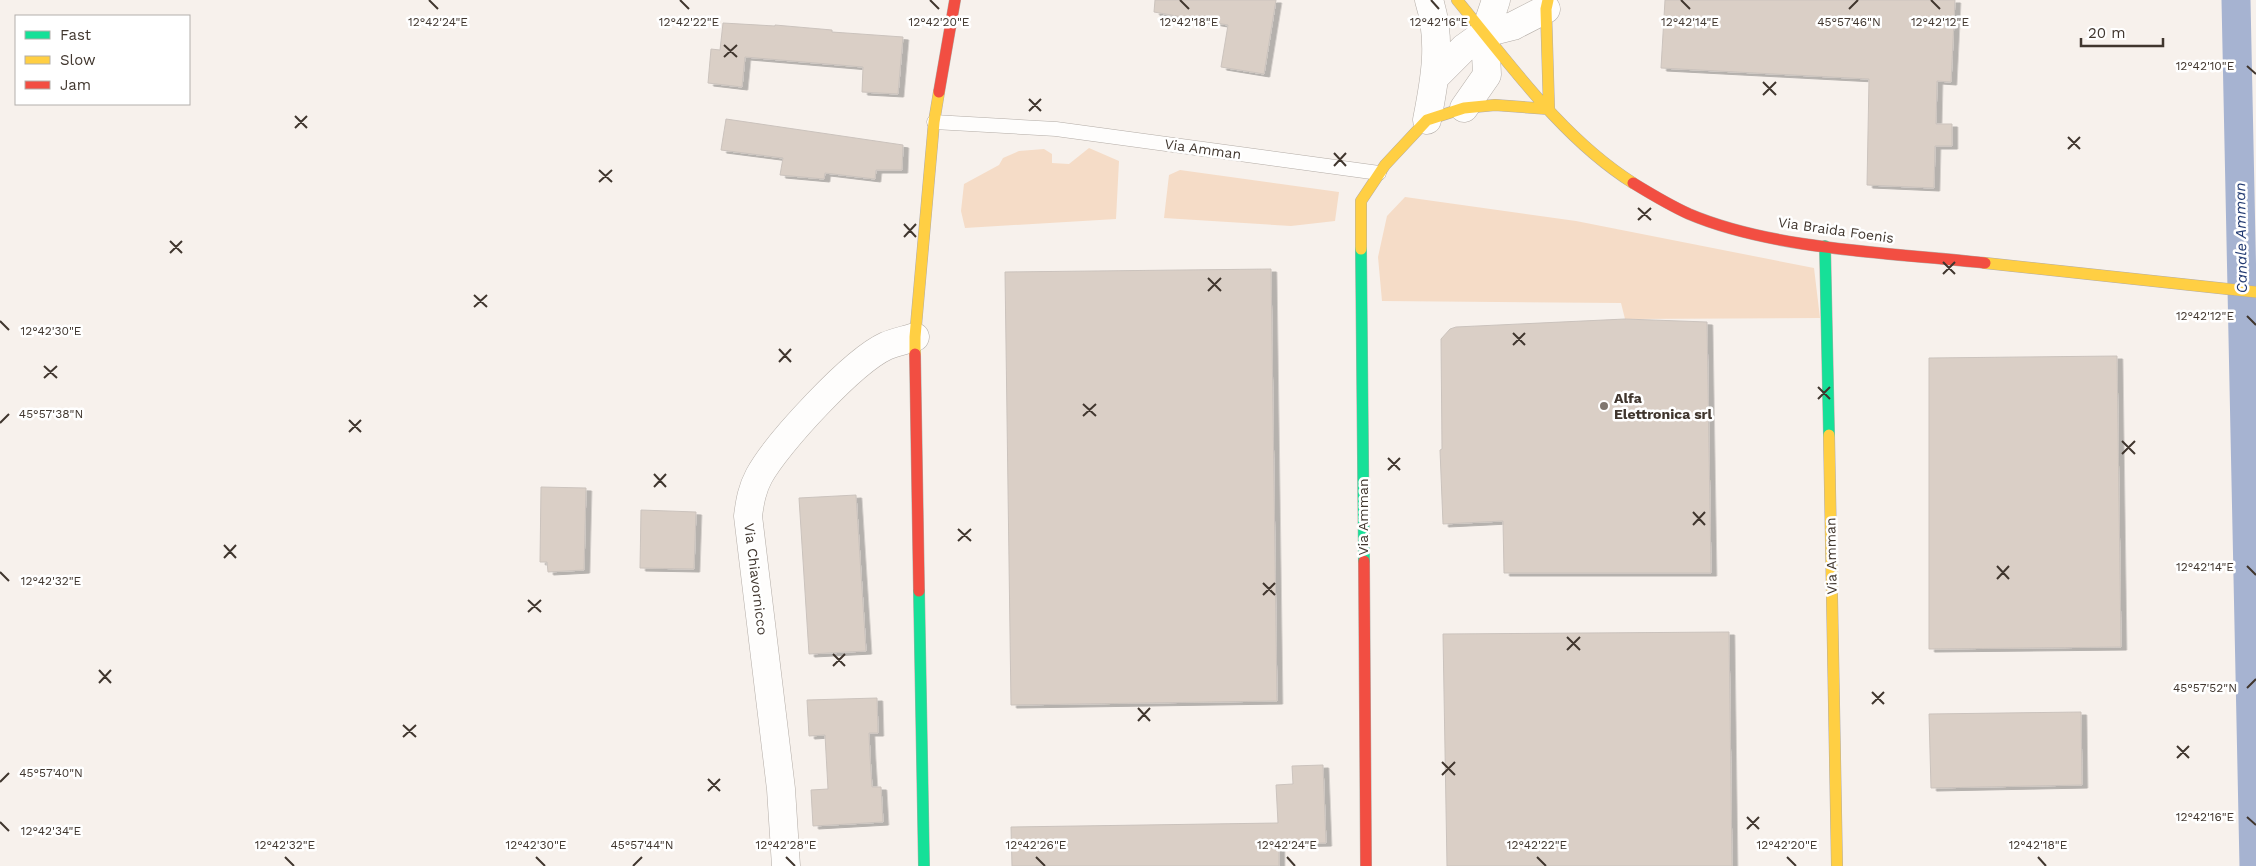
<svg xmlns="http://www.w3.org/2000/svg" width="2256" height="866" font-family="'Work Sans',sans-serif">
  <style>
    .green { fill: #f5dcc7 }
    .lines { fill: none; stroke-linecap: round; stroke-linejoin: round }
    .canal { stroke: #a6b3d1; stroke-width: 29 }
    .building { fill: #dacfc6; stroke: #cbc3bd; filter: url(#shadow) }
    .lane-casing { stroke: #b3aca6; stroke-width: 15 }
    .street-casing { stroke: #b3aca6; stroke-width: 29 }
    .fast-casing { stroke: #b3aca6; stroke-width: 12 }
    .slow-casing { stroke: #b3aca6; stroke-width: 12 }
    .jam-casing { stroke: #b3aca6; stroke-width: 12 }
    .lane { stroke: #fefdfc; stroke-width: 14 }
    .street { stroke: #fefdfc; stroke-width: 28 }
    .fast { stroke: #16e098; stroke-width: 11 }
    .slow { stroke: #ffcf43; stroke-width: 11 }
    .jam { stroke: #f24e42; stroke-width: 11 }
    .ticks { fill: none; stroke: #40362e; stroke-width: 2 }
    .poi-dot { fill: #807770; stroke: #fff; stroke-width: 2 }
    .labels { text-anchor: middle; stroke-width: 5; stroke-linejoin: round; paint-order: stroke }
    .street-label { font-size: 14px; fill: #40362e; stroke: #fff }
    .poi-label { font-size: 14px; font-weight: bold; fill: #40362e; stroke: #fff; text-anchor: start }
    .water-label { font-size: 15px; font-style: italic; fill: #233b72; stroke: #fff }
    .ticks-label { font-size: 12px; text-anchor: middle; fill: #40362e; stroke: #fff; stroke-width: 5; stroke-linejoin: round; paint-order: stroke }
  </style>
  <defs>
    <filter id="shadow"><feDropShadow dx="5.5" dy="3" stdDeviation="0" flood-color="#0004"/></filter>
  </defs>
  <rect width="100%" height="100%" fill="#f7f1ec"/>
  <!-- green -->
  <path class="green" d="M1089 148 1119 161 1116 219 965 228 961 211 964 184 999 165 1003 158 1019 151 1044 149 1052 154V163L1069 164Z
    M1180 170 1339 192 1335 221 1291 226 1164 218 1169 175Z
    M1405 197 1576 221 1814 268 1820 318 1625 319 1621 303 1382 301 1378 257 1387 216Z"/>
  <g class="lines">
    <!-- canal -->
    <path class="canal" d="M2236 0 2254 866"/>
  </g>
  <!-- building -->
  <path class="building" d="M1155 0H1276L1264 74 1221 67 1228 25 1154 12Z
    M1665 0H1955L1951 82 1937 81 1936 124H1952V146H1935L1934 188 1867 185 1869 79 1661 68Z
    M723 23 775 26V25L832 30V32L903 37 898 94 862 92 863 67 745 57 742 87 708 83 711 49 720 50Z
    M726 119 903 145 902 170H876L875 179 825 173 824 179 780 175 783 158 721 150Z
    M1271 269 1277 701 1011 705 1005 272Z
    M1625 319 1707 322 1711 573H1504L1503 521 1443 524 1440 450 1442 449 1441 339 1450 329 1456 327Z
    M2117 356 2121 647 1929 649V358Z
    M541 487 586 488 584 570 548 572 547 562H540Z
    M856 495 866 651 809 654 799 498Z
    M641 510 696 512 694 569 640 568Z
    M1729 632 1732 866H1447L1443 634Z
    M877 698 878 733H869L870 756 872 787H881L883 822 813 826 811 790 828 789 825 735 809 736 807 700Z
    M2081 712 2082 785 1931 788 1929 714Z
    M1323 765 1326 843 1279 844V866H1012L1011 827 1278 823 1276 785 1293 784 1292 766Z"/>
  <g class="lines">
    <defs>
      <path id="lane" d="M934 122 1056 129 1379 173"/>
      <path id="street" d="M1435 77 1464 48 1485 33 1513 26 1546 9
        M1464 108 1487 75 1485 33 1496 0
        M1427 120C1435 79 1442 41 1429 0
        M786 866 781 789 748 516C750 501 752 489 759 476 777 443 853 361 886 346 895 342 906 340 915 337"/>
      <path id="fast" d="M1825 246 1829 435
        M1361 249 1364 561
        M919 591 924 866"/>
      <path id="slow" d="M1457 0C1510 64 1562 138 1633 183
        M1361 249V201L1385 165 1427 120 1464 108 1495 105 1549 109 1546 9 1548 0
        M1985 263 2256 292
        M915 354V337L934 122 939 92
        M1829 435 1837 866"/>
      <path id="jam" d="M939 92 955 0
        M1633 183C1651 194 1669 205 1689 214 1774 250 1893 253 1985 263
        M915 354 919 591
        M1364 561 1366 866"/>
    </defs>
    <!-- lane casing -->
    <use href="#lane" class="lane-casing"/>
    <!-- street casing -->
    <use href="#street" class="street-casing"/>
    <!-- fast casing -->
    <use href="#fast" class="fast-casing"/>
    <!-- slow casing -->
    <use href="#slow" class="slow-casing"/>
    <!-- jam casing -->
    <use href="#jam" class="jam-casing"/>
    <!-- lane -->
    <use href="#lane" class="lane"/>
    <!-- street -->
    <use href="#street" class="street"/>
    <!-- fast -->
    <use href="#fast" class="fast"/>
    <!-- slow -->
    <use href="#slow" class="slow"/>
    <!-- jam -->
    <use href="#jam" class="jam"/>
  </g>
  <!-- ticks -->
  <path class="ticks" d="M429 0 438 9M680 0 689 9M930 0 939 9M1180 0 1189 9M1431 0 1439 9M1681 0 1690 9M1931 0 1940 9M1849 9 1858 0M724 45 737 57M724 57 737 45M2247 66 2256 74M1763 82 1776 95M1763 95 1776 82M1029 99 1041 111M1029 111 1041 99M295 116 307 128M295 128 307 116M2068 137 2080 149M2068 149 2080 137M1334 153 1346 166M1334 166 1346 153M599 170 612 182M599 182 612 170M1638 208 1651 220M1638 220 1651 208M904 224 916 237M904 237 916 224M170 241 182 253M170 253 182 241M1943 262 1955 274M1943 274 1955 262M1208 278 1221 291M1208 291 1221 278M474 295 487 307M474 307 487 295M2247 316 2256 325M0 321 9 330M1513 333 1525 345M1513 345 1525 333M779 349 791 362M779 362 791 349M44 366 57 378M44 378 57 366M1818 387 1830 399M1818 399 1830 387M1083 404 1096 416M1083 416 1096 404M349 420 361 432M0 423 9 414M349 432 361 420M2122 441 2135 454M2122 454 2135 441M1388 458 1400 470M1388 470 1400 458M654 474 666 487M654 487 666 474M1693 512 1705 525M1693 525 1705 512M958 529 971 541M958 541 971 529M224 545 236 558M224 558 236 545M1997 566 2009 579M2247 566 2256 575M0 572 9 581M1997 579 2009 566M1263 583 1275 595M1263 595 1275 583M528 600 541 612M528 612 541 600M1567 637 1580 650M1567 650 1580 637M833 654 845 666M833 666 845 654M99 670 111 683M99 683 111 670M2247 688 2256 679M1872 692 1884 704M1872 704 1884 692M1138 708 1150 721M1138 721 1150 708M403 725 416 737M403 737 416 725M2177 746 2189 758M2177 758 2189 746M1442 762 1455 775M1442 775 1455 762M708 779 720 791M0 782 9 773M708 791 720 779M1747 817 1759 829M2247 817 2256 825M0 822 9 831M1747 829 1759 817M285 857 294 866M536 857 545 866M786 857 795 866M1036 857 1045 866M1287 857 1295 866M1537 857 1546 866M1787 857 1796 866M2038 857 2046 866M633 866 642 857"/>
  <!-- markers -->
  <circle class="poi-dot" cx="1604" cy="406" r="5"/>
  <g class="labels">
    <!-- street labels -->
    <g class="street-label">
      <text transform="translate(1203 149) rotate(8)" y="5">Via Amman</text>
      <text transform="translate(1836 230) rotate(8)" y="5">Via Braida Foenis</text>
      <text transform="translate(1363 517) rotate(-90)" y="5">Via Amman</text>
      <text transform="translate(1831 556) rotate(-91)" y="5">Via Amman</text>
      <text transform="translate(756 579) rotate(83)" y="5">Via Chiavornicco</text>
    </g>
    <!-- poi labels -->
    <g class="poi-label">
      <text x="1614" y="403">Alfa<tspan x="1614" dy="16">Elettronica srl</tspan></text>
    </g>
    <!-- water labels -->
    <g class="water-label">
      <text transform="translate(2241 238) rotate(-91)" y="5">Canale Amman</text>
    </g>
  </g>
  <g class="ticks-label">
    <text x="438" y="26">12°42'24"E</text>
    <text x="689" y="26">12°42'22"E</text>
    <text x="939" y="26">12°42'20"E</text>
    <text x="1189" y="26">12°42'18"E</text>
    <text x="1439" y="26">12°42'16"E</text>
    <text x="1690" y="26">12°42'14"E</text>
    <text x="1849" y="26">45°57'46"N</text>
    <text x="1940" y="26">12°42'12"E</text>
    <text x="2205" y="70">12°42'10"E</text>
    <text x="2205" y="320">12°42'12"E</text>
    <text x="51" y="335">12°42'30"E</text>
    <text x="51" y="418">45°57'38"N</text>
    <text x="2205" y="571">12°42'14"E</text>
    <text x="51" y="585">12°42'32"E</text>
    <text x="2205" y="692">45°57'52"N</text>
    <text x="51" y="777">45°57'40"N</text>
    <text x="2205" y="821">12°42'16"E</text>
    <text x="51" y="835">12°42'34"E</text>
    <text x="536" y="849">12°42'30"E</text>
    <text x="642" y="849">45°57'44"N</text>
    <text x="1287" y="849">12°42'24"E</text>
    <text x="1787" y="849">12°42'20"E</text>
    <text x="285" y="849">12°42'32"E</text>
    <text x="786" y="849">12°42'28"E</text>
    <text x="1036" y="849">12°42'26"E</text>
    <text x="1537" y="849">12°42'22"E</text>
    <text x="2038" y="849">12°42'18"E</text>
  </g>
  <!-- legend -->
  <rect x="15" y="15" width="175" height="90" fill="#ffffff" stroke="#b3afab"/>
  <rect x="25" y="31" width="25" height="8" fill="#16e098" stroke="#b3afab"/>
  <text x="60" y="40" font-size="15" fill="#40362e">Fast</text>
  <rect x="25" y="56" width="25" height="8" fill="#ffcf43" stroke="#b3afab"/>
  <text x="60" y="65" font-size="15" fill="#40362e">Slow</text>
  <rect x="25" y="81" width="25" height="8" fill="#f24e42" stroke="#b3afab"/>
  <text x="60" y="90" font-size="15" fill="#40362e">Jam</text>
  <!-- scale -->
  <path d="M2081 38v8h82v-8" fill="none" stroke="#40362e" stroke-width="2.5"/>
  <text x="2088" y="38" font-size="15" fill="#40362e" stroke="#ffffff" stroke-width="4" paint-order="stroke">20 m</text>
</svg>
